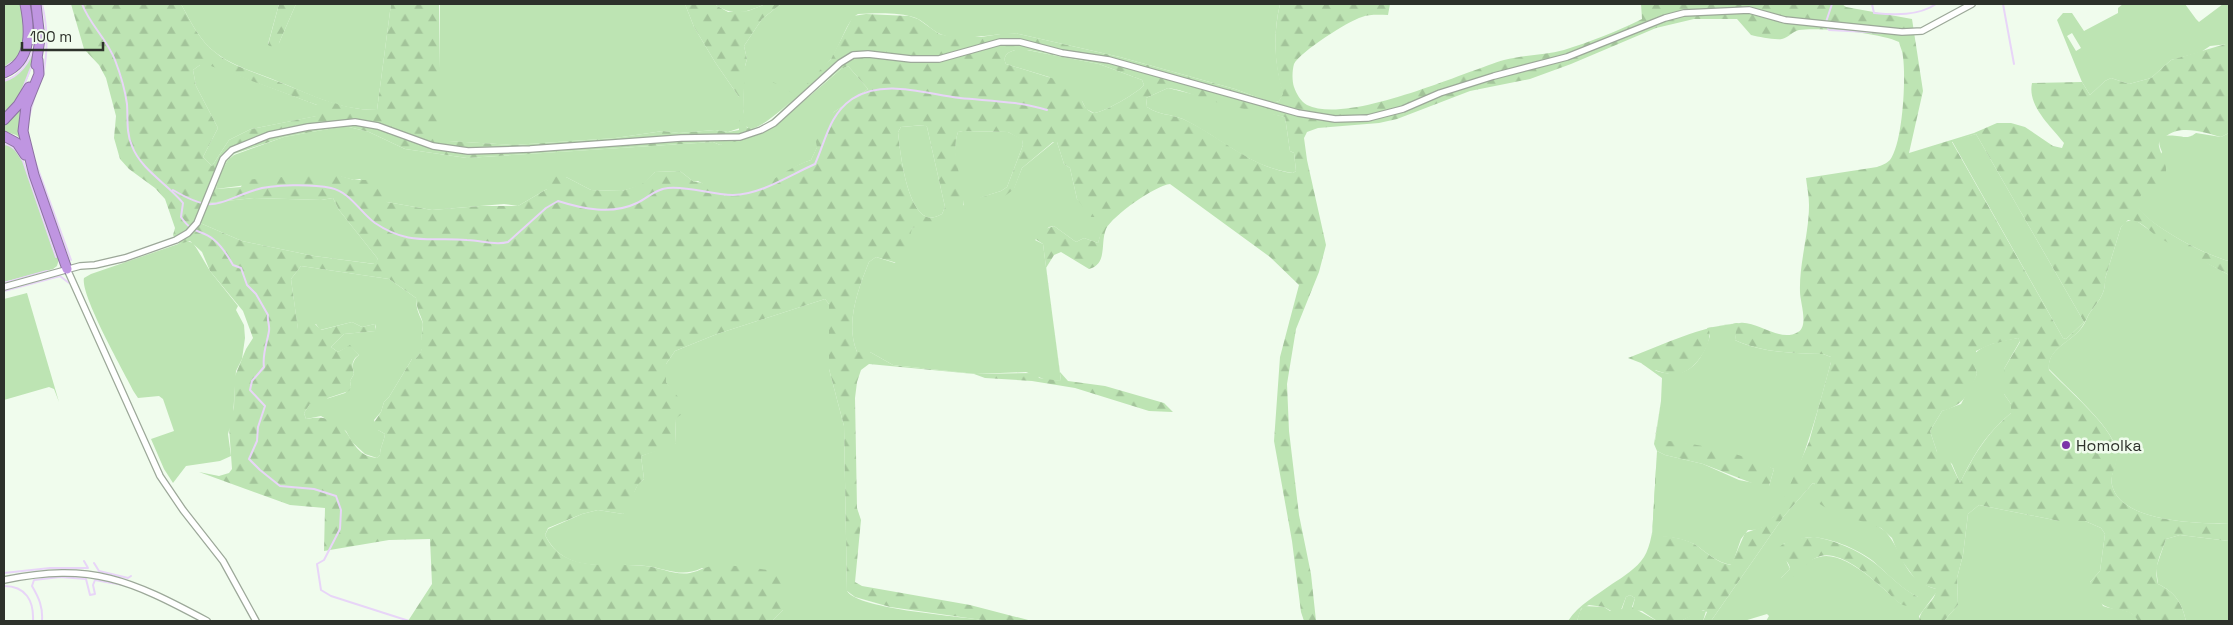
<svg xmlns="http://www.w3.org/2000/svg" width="2233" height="625" font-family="'Space Grotesk',sans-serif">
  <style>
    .green { fill: #bde4b3; fill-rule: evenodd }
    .forest { fill: url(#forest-firs); fill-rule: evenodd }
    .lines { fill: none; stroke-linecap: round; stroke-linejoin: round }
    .stream { stroke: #e8d5f8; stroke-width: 2 }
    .tertiary-casing { stroke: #9ca899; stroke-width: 8 }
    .motorway-casing { stroke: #8c72a1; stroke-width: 11 }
    .tertiary { stroke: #fff; stroke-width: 5.5 }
    .motorway { stroke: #bf95e1; stroke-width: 9 }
    .poi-dot { fill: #7b34a8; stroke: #f0fced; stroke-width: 2 }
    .labels { text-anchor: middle; stroke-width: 5; stroke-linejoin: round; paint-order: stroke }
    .poi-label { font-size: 16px; fill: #2d312b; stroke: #f0fced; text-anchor: start }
  </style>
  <defs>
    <pattern id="forest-firs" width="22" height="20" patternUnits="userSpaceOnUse" patternTransform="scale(1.25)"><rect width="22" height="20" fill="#bde4b3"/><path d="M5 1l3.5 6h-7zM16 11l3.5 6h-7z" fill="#a3c49a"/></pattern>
  </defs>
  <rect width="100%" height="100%" fill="#f0fced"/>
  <!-- green -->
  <path class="green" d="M4 4H21C25 31 31 52 4 68Z
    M181 4H279L268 44 279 43 296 4H391L377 110C337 110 308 93 272 79 252 71 233 66 216 53 199 40 191 22 181 4Z
    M440 4H685L694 27 715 62 739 97 740 128 728 132 715 130 679 133 663 131 615 138 514 145 447 141 440 134Z
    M714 4H766C744 13 735 17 714 4Z
    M781 4H1280C1273 33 1274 65 1284 94L1279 101 1273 103 1235 89 1120 57 1019 34C995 32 971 41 946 36 933 33 927 23 916 18 900 12 876 13 858 14 847 19 840 47 831 59 818 75 768 129 749 129L745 125 743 109 744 70 747 59 744 46 762 19Z
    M2123 4H2185L2196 19 2199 22 2223 4H2229V44L2210 46 2201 52 2171 60 2151 78 2129 84 2111 78 2105 81 2090 95 2082 82 2057 20 2063 13H2072L2084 31 2118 13V8ZM2072 33 2081 48 2076 51 2067 36Z
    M35 49C32 74 22 96 4 113V80C19 76 28 63 35 49Z
    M1015 50H1027L1099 64 1142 80 1144 85C1139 92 1103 113 1094 113L1086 109 1082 101 1049 77 1006 64C1002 56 1008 52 1015 50Z
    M200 65H211L317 105V116L251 129 229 140 212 166 203 157 218 128 196 86 193 70Z
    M848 66 868 89 834 112 811 160C787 167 751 202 726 196 717 194 707 186 698 181L694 182 680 171 655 172 642 185 622 191 591 190 566 177 547 181V189L518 206 504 204 432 210 387 202 360 179 354 180 331 174 216 189 220 173 228 160 234 155 284 137 345 126 369 132 405 149 467 158 713 142 720 145 783 119 841 69Z
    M1168 88 1285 117 1290 151 1294 153 1296 171 1293 173C1251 168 1220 137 1183 119 1171 114 1158 115 1147 107L1146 98Z
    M20 109 22 111 19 123 20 138 16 135 4 131V126Z
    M925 125 927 127 945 207 942 214C938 216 932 219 927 217 906 209 900 151 898 132L901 127Z
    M963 131 1008 132 1022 139 1023 145 1007 187 1001 191 979 198 1014 188 1022 168 1054 142H1057L1064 164 1070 168 1077 199 1106 217 1098 243 1084 238 1076 242 1054 226 1049 227 1035 240 1043 244 1061 381 1046 380 1026 372 976 374 893 365 870 352H857C845 324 858 289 869 262L876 257 895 263 912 228 964 205C960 182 950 155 958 132Z
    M2196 133 2221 137 2229 133V261C2207 256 2147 225 2136 205L2139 196 2162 152C2150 127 2181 138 2188 137 2192 136 2193 135 2196 133Z
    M1976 134 2084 322 2066 339 2063 338 1952 141Z
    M4 144 12 145 23 161 59 259 57 266 53 269 4 282Z
    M254 198 321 200 333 198 339 210 378 259 375 264 314 256 242 241 200 223 207 203Z
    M2134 219 2152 232 2229 275V524C2199 523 2121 523 2112 485 2109 473 2120 461 2116 448 2110 425 2066 387 2049 369 2047 350 2068 343 2079 331 2084 326 2086 320 2089 314 2097 302 2106 295 2105 279L2121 227 2125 222Z
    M187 241 193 243 197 249 210 271 238 306 236 310 244 325 245 338 242 359 236 371 233 416 228 434 231 456 220 461 186 466 173 483 164 469 151 439 174 431 163 399 159 396 138 398 134 392C124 372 80 295 84 278L91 274Z
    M301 266 389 279 416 298C416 307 418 313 422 321 424 325 422 329 422 333 421 346 426 349 415 359H412L389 397 384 402 381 412 374 420 378 430 385 434C384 442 380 447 380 455L377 458 365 454 352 442 346 431 321 416 306 419 304 413 310 404 345 393 351 387 350 381 354 374C352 366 352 361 359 355L350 346 338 352 331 347 344 334 375 331 376 327 375 324 362 327 352 322 320 330 316 324 298 330 291 279Z
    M27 293 59 402 54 389 49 387 4 400V299Z
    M825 299 829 304V369L844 426 847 591C859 610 963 616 989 621H772L783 610 702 568C681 578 668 569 646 566 610 561 566 577 545 535L548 529 582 514 598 510 623 514 638 484 644 479 641 456 676 443 675 419 670 388 666 382V364L675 351 717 334Z
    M1738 323 1735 340C1762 353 1793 353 1823 354L1831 357V362C1821 399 1794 507 1763 527 1758 530 1753 530 1748 530L1741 539 1732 565C1716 563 1707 552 1694 544 1682 538 1666 536 1652 536L1657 451 1665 455 1703 464 1739 480 1769 486 1774 469C1736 455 1696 442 1655 441L1661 401 1662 378 1653 370C1686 381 1700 366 1710 336L1707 328Z
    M2018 338 2020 341 2004 369V394L2011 404V413C1986 434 1974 454 1960 483L1952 464 1937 452 1930 431 1942 411 1961 404 1977 374 1972 357C1982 343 2003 341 2018 338Z
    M1813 483 1885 531C1905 553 1901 579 1936 589V593L1919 616V621H1766L1769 616 1767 614 1744 621H1711L1784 516ZM1808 537C1829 537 1856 548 1873 561 1888 574 1900 588 1918 597L1901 604C1882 588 1845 549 1819 557 1806 560 1796 572 1787 580L1781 578 1790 569 1786 560 1783 544Z
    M1979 505 2059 521H2085L2101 528 2105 534 2100 571 2090 582 2103 606C2115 611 2132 607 2138 621H1944L1958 605 1957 578 1963 555 1968 514Z
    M2180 535 2229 541V621H2186C2182 603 2175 592 2158 584L2156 568 2166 539Z
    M1630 595 1635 598 1632 607 1657 621H1577L1580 611 1584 606 1604 607 1610 611 1622 609 1626 597Z
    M1700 610 1706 611 1703 621H1681Z"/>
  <!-- forest -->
  <path class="forest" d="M71 4H181C191 22 199 40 216 53 232 66 252 71 271 79 307 92 338 110 377 110L391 4H439L441 134 449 141 514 145 615 138 663 131 679 133 715 130 728 132 739 130V97L715 62 694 27 685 4H714L728 12 748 11 766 4H781L762 19 744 46 747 59 745 66 796 95 831 59 853 16 866 14 909 16 918 19 939 34 948 36 981 37 1007 33 1019 34 1120 57 1235 89 1273 103 1279 101 1283 94C1274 64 1273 34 1280 4H1390L1388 15C1380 15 1370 14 1362 17 1348 21 1300 52 1294 64 1292 71 1292 81 1294 87 1296 93 1301 102 1307 105 1348 125 1461 73 1504 60 1524 55 1545 55 1564 50 1590 42 1618 31 1642 19L1641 4H1842L1846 7 1912 19 1923 91 1909 153 1974 133 1997 123H2011L2025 127 2053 146 2062 148 2064 143C2051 126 2027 106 2032 83L2082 82 2090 95 2105 81 2111 78 2129 84 2151 78 2171 60 2229 43V133L2221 137C2204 132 2180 124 2165 137 2162 139 2158 142 2159 146 2161 157 2169 165 2165 176 2162 185 2150 186 2144 192 2140 195 2138 201 2137 205 2147 225 2207 256 2229 261V275C2204 261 2178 250 2154 234 2146 228 2139 219 2128 220L2121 227 2105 279C2106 295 2097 302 2089 314 2086 320 2083 326 2079 331 2068 343 2047 350 2049 370 2067 389 2109 424 2116 448 2121 462 2109 473 2112 485 2121 523 2199 523 2229 524V541L2180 535 2166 539C2161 555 2153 566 2158 584 2175 592 2182 603 2186 621H2138C2132 609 2121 612 2110 608 2103 606 2098 601 2093 596L2090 582 2100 571 2105 534 2101 528 2085 521H2059L1979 505 1968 514 1963 555 1957 578 1958 605 1944 621H1919C1921 606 1936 602 1936 589L1918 583 1900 558 1892 538 1881 528 1831 511 1815 501V484L1813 483 1784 516 1711 621H1703L1707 612 1703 610 1681 621H1657L1642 611 1632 610 1635 598 1630 595 1626 597 1621 610 1613 612 1604 607 1589 605 1581 609 1577 621H1568C1579 604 1596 596 1612 584 1623 577 1637 568 1644 557 1658 535 1655 478 1657 451L1654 444 1661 401 1662 378 1641 363 1628 358C1666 344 1699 326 1740 323 1758 321 1780 343 1798 332 1809 326 1800 302 1800 292 1799 263 1809 234 1809 205 1809 196 1807 187 1806 178L1877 167C1882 165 1886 164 1890 160 1903 143 1906 78 1903 57 1903 52 1900 47 1899 42 1881 33 1820 27 1799 30 1793 31 1788 38 1782 39 1773 40 1760 37 1751 35L1737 19H1694L1656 28 1571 64 1530 79 1470 91 1397 119 1379 123 1318 128 1307 132 1304 138 1307 160 1326 245 1319 272 1296 329 1287 384 1289 431 1299 515 1311 574 1316 621H1304L1301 612 1292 541 1274 441 1280 357 1299 285 1270 257 1170 184C1156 185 1112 216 1106 229 1100 243 1108 264 1089 269L1061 252 1054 255 1046 268 1060 372 1068 381 1105 386 1164 403 1173 412 1149 411 1075 388 1032 381 985 378 974 374 869 364 861 370 857 382 855 398 857 508 861 520 855 582 862 586 970 605 1032 621H989L890 607 855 597 847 591 844 426 829 369V304L825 299 717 334 675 351 666 364V382L683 403 682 414 675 419 676 443 670 451 663 449 641 456 644 479C636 485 633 492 634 502L623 514 598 510 582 514 548 528 545 535C564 575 610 562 645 566 659 567 676 576 690 573 700 571 708 565 719 565 738 565 758 569 777 571L782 575 783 610 772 621H408L432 584 430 539 389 540 324 551 325 508 290 505 199 472 219 476 229 473 232 469 229 427 234 407 235 376 246 349 253 338 243 311 210 271 202 252 190 241 179 244 173 235 175 228 165 199 155 188 129 169 120 159 114 138 116 116 106 78 99 65 84 49ZM1015 50H1028L1099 64 1142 80 1144 85C1139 92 1103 113 1094 113 1080 109 1083 94 1074 85L1006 64C1002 56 1008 52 1015 50ZM200 65 211 66 317 105 316 116 251 129 229 140 212 166 203 157 218 128 196 86 193 70ZM848 66 868 89 834 112 815 137 817 147 811 160C781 169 758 197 725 196 719 190 703 181 694 182L680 171 655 172 642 184 622 191 591 190 566 177 551 176 547 181V189L518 206H480L432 210 387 202 386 196 368 180H354L331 173 244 180 241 187 216 189 220 173 228 160 234 154 284 137 345 126 369 132 405 149 467 158 713 142 720 145 751 138 766 131 841 69ZM745 67 796 95C784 107 766 132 747 128L743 109ZM1168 88C1184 90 1197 97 1212 101 1236 108 1261 112 1285 117L1290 151 1294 153 1296 171 1293 173C1251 168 1220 136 1183 119 1171 114 1158 115 1147 107L1146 98ZM924 125 927 127 945 207 942 214C938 216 932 219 927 217 906 209 900 151 898 132L901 127ZM964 131 1008 132 1022 140 1023 145 1007 187 1001 191 979 198 978 200 980 202 1005 196 1014 189 1022 168 1053 142H1057L1064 164 1070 168 1077 199 1091 217H1105L1098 243 1084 238 1076 242 1054 226 1042 230 1034 238 1043 244 1061 381 1039 378 1037 373 976 374 893 365 870 352H857C845 324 858 289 869 262L876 257 897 263 907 250 912 228 937 221 963 210C967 184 949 159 958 132ZM1976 134 2084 322 2066 339 2063 338 1952 142ZM254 198 321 200 333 198 339 210 378 259 374 264 314 256 242 241 200 223 207 203ZM301 266 389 279 416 298C416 310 423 318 423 325 423 328 422 331 422 333 421 345 425 350 415 359H412L389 397 384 402 381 412 369 430 373 432 378 430 385 434C384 442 380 447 380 455L377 458C342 455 357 410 306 419L304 413 310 404 322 405 328 398 349 391 351 387 350 381 354 374C352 366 351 360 359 355L350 345 338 352 331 347 344 334 376 331 375 324 362 327 352 322 321 330 313 322 298 329 291 279ZM1737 323 1735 340C1763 353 1792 353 1823 354L1831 357V362L1809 442 1786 494 1773 517 1762 527 1745 533 1731 565C1716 563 1707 552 1694 544 1683 538 1665 535 1652 536L1657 451 1665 455 1703 464 1762 487 1769 486 1774 469C1744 453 1689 441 1655 440L1661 401 1662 378 1655 370C1663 373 1674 376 1682 373 1696 369 1715 341 1708 328ZM2018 338 2020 342 2004 369V394L2011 404V413C1986 434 1974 455 1960 483L1946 453 1937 452 1930 431 1942 411C1964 406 1969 393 1977 374L1973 357 1976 354V351L1992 344Z
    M279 4H296L279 43 273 48 268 45Z
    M1815 537C1834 540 1857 550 1872 561 1888 573 1900 588 1918 597V604C1913 606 1908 607 1903 605 1896 602 1890 594 1885 590 1870 577 1853 561 1833 556 1809 550 1800 579 1780 583L1781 578 1790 569C1789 559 1782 560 1775 556 1776 541 1802 537 1815 537Z"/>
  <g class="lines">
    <!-- stream -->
    <path class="stream" d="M42 4C48 28 48 51 43 75
      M82 4C90 25 107 39 115 60 120 73 125 90 127 104 128 118 126 133 132 146 141 170 168 184 183 203L181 217C193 235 201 229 213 239 222 246 228 256 233 265L241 268 247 285 256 294 268 315C267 321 270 325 269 331 267 343 262 355 264 367L252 381 250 390 265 406 258 427 257 441 249 459 260 470 280 486 314 489 336 496 341 510 340 529 324 560 317 564 321 590 331 596 409 621
      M1872 4 1874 13C1894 15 1919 16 1936 4
      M2003 4 2014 64
      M1826 22 1832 4
      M1826 26 1829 30 1887 33
      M34 48 36 35
      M4 68 12 62
      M4 81C19 77 30 62 34 47
      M23 88 32 65
      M29 117 35 95
      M28 124V135
      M4 144C14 145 18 153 23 161L56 257
      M35 161 71 260
      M173 190C214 214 215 203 255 190 272 184 313 184 331 188 350 192 360 212 375 223 409 246 430 237 467 240 481 240 494 246 508 242L546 208 558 201C583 209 612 215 637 203 648 198 655 189 668 188 690 186 711 195 733 195 760 195 790 175 815 164 826 140 829 115 852 99 884 78 926 94 960 98 989 101 1019 101 1047 110
      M4 283 47 271
      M4 291 60 276 69 283
      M94 563 99 571 128 578 131 576
      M4 573 50 568H88L84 561
      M4 586C26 586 34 601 33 621
      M42 621C43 607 39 598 32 586L34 580 60 577 86 579 90 595 95 594 93 585 95 580 123 585"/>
    <defs>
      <path id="tertiary" d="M67 269 160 476 183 510 223 561 256 621
        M4 287 80 266 95 265 125 258 176 240 188 233 197 223 223 159 232 150 269 135 308 127 355 122 378 126 433 146 468 151 530 149 681 138 740 137 761 130 774 123 840 63 853 55 868 54 911 59H939L1000 42H1020L1062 53 1109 60 1298 113 1335 119 1368 118 1403 109 1440 93 1494 76 1567 57 1665 18 1684 13 1749 10 1785 20 1902 32 1922 31 1972 4
        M4 580C92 562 130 580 207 621"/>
      <path id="motorway" d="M36 4 40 39 36 65
        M38 60 39 74 26 106 23 131 34 175 67 269
        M4 73C33 61 30 29 25 4
        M4 120 18 105 29 87
        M4 136 17 143 25 155"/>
    </defs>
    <!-- tertiary casing -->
    <use href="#tertiary" class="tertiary-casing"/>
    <!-- motorway casing -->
    <use href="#motorway" class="motorway-casing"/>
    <!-- tertiary -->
    <use href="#tertiary" class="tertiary"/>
    <!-- motorway -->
    <use href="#motorway" class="motorway"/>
  </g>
  <!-- markers -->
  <circle class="poi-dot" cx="2066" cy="445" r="5"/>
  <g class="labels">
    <!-- poi labels -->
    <g class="poi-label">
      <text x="2076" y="451">Homolka</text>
    </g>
  </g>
  <!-- border -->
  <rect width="2233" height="625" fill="none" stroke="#2d312b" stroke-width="10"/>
  <!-- scale -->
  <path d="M22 42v8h81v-8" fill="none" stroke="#2d312b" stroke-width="2.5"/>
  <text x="30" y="42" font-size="15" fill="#2d312b" stroke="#f0fced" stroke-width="4" paint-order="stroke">100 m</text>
</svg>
